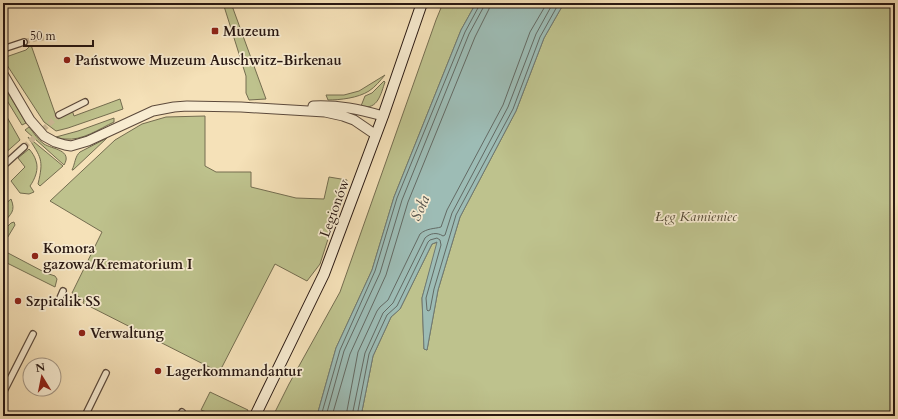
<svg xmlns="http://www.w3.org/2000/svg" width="898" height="419" font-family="Cardo,serif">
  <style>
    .green { fill: #bec28d; stroke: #746d50 }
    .water { fill: #9dbcb5; stroke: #6f7a74 }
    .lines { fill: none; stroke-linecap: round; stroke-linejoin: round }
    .shore { stroke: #636a64; stroke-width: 1 }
    .pedestrian-tunnel { stroke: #ccb997; stroke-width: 5.5; stroke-dasharray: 5.5 3; stroke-linecap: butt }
    .pedestrian-casing { stroke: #5c4a3c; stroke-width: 8 }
    .tertiary-casing { stroke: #5c4a3c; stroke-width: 11 }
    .secondary-casing { stroke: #291812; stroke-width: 12 }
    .pedestrian { stroke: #f8ecd1; stroke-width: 5.5 }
    .tertiary { stroke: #f8ecd1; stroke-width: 9 }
    .secondary { stroke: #f8ecd1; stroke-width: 10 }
    .poi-dot { fill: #8f2418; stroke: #f8ecd1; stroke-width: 1.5 }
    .labels { text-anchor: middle; stroke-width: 3.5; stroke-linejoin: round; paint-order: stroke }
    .poi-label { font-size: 14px; font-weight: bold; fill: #291812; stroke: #f8ecd1; text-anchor: start }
    .street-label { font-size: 14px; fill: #291812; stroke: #f8ecd1 }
    .park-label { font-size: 14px; font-style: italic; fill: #564b37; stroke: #f8ecd1 }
    .water-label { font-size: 15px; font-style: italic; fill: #52514b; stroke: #f8ecd1 }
  </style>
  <rect width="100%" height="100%" fill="#f5e1b8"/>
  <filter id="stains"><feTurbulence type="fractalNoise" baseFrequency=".005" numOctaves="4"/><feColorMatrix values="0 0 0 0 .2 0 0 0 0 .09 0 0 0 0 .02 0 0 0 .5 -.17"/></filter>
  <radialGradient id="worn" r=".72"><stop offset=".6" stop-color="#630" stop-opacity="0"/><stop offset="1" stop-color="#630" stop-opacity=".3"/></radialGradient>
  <!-- green -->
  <path class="green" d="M223 3H231L266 99 249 100 246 93V76Z
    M443 3H476L461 30 394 197 372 270 336 348 318 412 317 416H273L289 384 340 292 436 20Z
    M564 3H895V416H361L373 356 391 317 400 309 432 244 438 242 422 298 424 349 427 350 438 290 460 217 516 111 544 38Z
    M31 45 56 116 72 110 74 116 120 99 123 109 68 128 56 131 44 122 3 59V58L26 50Z
    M385 75C380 81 375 87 369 91 358 98 340 100 328 100L326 95H344L359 91Z
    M384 81 385 82C381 93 378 111 361 106L365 96 372 93Z
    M3 90 7 91 26 123 22 125 3 94Z
    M3 110 20 140 3 155Z
    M205 116V166L216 172H251V187L296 198 324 199 329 177 347 180 320 264 307 281 275 264 222 367 217 371 83 303 84 300 72 293 102 232 50 201 115 140 142 124 166 117Z
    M114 118V122C99 129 82 141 65 139 62 139 59 138 56 137L78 131Z
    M29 127C34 133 38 140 44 144 52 149 73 150 64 165L25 130Z
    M28 137 63 166 40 186 38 184C44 159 41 158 28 137Z
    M107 138 73 170H72C75 164 75 156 80 152Z
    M29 149C32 152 35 157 36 161 39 169 35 179 30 186L34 192 29 194 20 193 11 181 25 167 18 158Z
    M11 199C16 211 11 214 3 223V206Z
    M14 222 15 225 3 245V231L11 223Z
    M7 253H8L46 273 55 276 57 279 55 287 3 261Z
    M210 392 248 410 245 416H208L209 413 201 410Z"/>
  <!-- water -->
  <path class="water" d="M476 3H564L544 38 516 111 460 217 438 290 427 350 424 349 422 298 437 242 432 244 400 309 391 317 373 356 361 416H317L318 412 336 348 372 270 394 197 461 30Z"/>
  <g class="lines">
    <!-- shore -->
    <path class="shore" d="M321 416 340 350 375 271 397 198 465 32 479 6V3
      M326 416 344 351 380 273 402 200 469 34 483 8 484 3
      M332 416 350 354 386 275 408 202 475 37 489 9 490 3
      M346 416 358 352 377 311 380 307 388 300 420 234C427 228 434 229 441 227L447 210 503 105 530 32 547 3
      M352 416 365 353 383 313 393 303 425 238C430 233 437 232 443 236L445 235 452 213 508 107 536 34 553 3
      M357 416 369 354 387 315 397 306 428 242 430 240 437 238 440 240 441 245 426 298 427 310 428 311 430 310 434 289 456 215 513 109 540 37 559 3"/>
    <!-- pedestrian-tunnel -->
    <path class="pedestrian-tunnel" d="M24 42 41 37 42 41
      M24 147 59 115"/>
    <defs>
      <path id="pedestrian" d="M6 48 24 42
        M59 115 85 102
        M3 166 24 147
        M60 298 63 291
        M3 393 33 334
        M85 416 106 373
        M180 416 182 412"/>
      <path id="tertiary" d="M3 74 30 120 44 136 55 142 65 145 71 146 88 141 153 111 174 107 187 106 241 107 325 112 343 116 354 120 376 135
        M313 106C340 105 358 109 383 116"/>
      <path id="secondary" d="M255 416 324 274 383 116 422 3"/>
    </defs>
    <!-- pedestrian casing -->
    <use href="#pedestrian" class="pedestrian-casing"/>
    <!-- tertiary casing -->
    <use href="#tertiary" class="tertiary-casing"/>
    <!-- secondary casing -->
    <use href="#secondary" class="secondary-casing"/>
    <!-- pedestrian -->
    <use href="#pedestrian" class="pedestrian"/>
    <!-- tertiary -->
    <use href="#tertiary" class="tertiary"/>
    <!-- secondary -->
    <use href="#secondary" class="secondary"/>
  </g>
  <!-- markers -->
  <g class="poi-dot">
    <rect x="211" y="27" width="8" height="8" rx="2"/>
    <circle cx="67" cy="60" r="4"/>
    <circle cx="35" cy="256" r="4"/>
    <circle cx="18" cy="301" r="4"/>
    <circle cx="82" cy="333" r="4"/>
    <circle cx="158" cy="371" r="4"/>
  </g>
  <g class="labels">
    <!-- poi labels -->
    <g class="poi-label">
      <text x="223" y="36">Muzeum</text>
      <text x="75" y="65">Państwowe Muzeum Auschwitz-Birkenau</text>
      <text x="43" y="253">Komora<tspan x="43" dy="16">gazowa/Krematorium I</tspan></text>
      <text x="26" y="306">Szpitalik SS</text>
      <text x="90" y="338">Verwaltung</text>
      <text x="166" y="376">Lagerkommandantur</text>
    </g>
    <!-- street labels -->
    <g class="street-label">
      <text transform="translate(334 208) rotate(-70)" y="5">Legionów</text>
    </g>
    <!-- park labels -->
    <g class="park-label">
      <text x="696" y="221">Łęg Kamieniec</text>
    </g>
    <!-- water labels -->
    <g class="water-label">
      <text transform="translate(420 208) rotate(-66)" y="5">Soła</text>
    </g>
  </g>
  <!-- margin -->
  <rect width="898" height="419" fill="none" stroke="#f5e1b8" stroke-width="16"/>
  <rect x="4" y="4" width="890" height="411" fill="none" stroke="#291812" stroke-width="2"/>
  <rect x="8" y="8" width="882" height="403" fill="none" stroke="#291812"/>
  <!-- north arrow -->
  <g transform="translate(42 377) rotate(350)"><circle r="19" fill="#f8ecd1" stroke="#a59785"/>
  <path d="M0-3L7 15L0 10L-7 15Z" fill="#8f2418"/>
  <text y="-6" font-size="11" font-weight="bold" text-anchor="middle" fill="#291812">N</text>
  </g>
  <!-- scale -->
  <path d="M24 40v6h69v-6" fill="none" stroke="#291812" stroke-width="2"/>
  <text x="30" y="40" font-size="12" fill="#291812" stroke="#f8ecd1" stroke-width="3" paint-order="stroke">50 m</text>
  <rect width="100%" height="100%" filter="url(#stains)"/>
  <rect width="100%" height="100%" fill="url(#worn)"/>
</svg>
